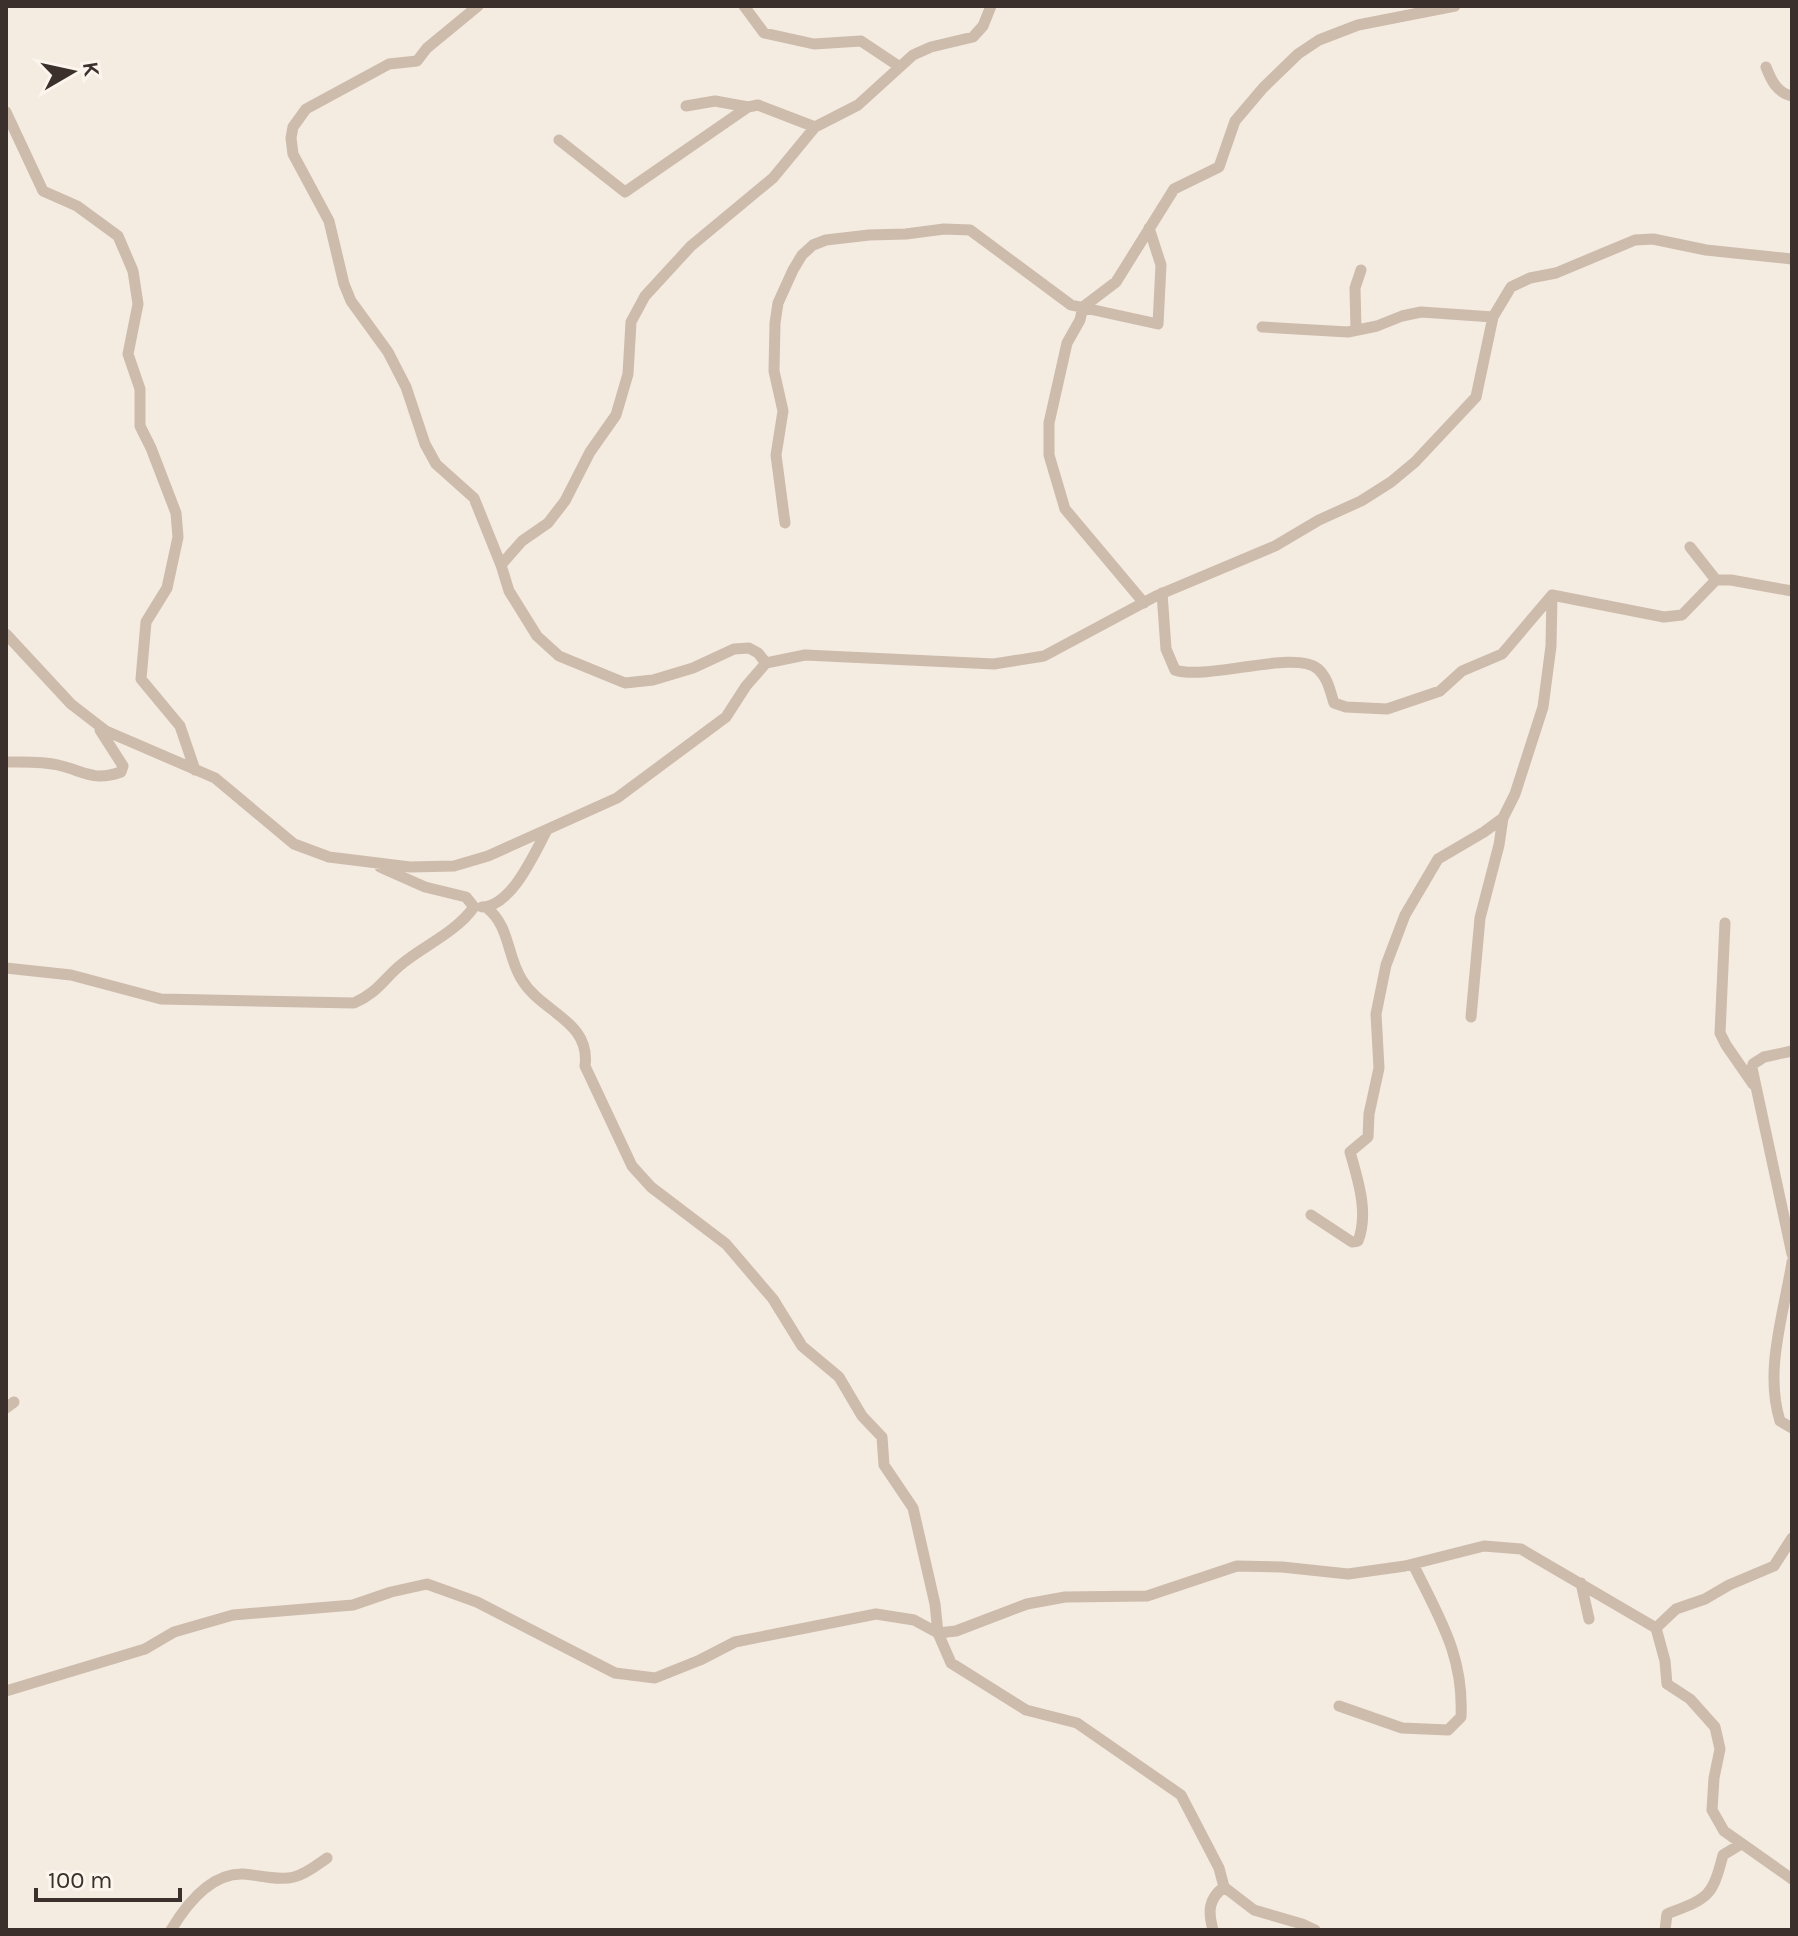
<svg xmlns="http://www.w3.org/2000/svg" width="1798" height="1936" font-family="Karla,sans-serif">
  <style>
    .lines { fill: none; stroke-linecap: round; stroke-linejoin: round }
    .street { stroke: #cdbbac; stroke-width: 11 }
  </style>
  <rect width="100%" height="100%" fill="#f4ebe1"/>
  <g class="lines">
    <!-- street -->
    <path class="street" d="M478 6 427 48 417 61 389 64 306 109 293 127 291 138 293 154 329 221 344 284 351 301 388 352 406 387 425 444 436 464 474 498 501 565
      M744 6 764 33 814 44 861 41 900 67
      M1766 67C1771 80 1777 93 1792 96
      M686 106 715 101 748 107
      M6 112 43 191 77 206 118 236 133 271 138 304 128 354 140 389V426L151 448 176 513 178 537 167 588 146 622 141 679 180 726 195 770
      M559 140 625 192 748 107 758 105 815 127
      M1262 327 1348 332 1377 326 1402 316 1421 312 1493 317
      M1356 330 1355 288 1361 270
      M785 523 776 455 783 411 774 371 775 323 778 303 793 270 802 255 813 245 826 240 869 235 906 234 944 229 970 230 1071 305 1158 324 1161 265 1149 228
      M1690 547 1716 580
      M1162 593 1166 649 1175 670C1207 681 1295 649 1318 669 1328 678 1330 691 1334 703L1346 707 1387 709 1440 691 1462 671 1502 654 1552 595
      M1144 603 1065 509 1049 455V423L1067 343 1080 320 1083 307 1116 282 1174 189 1219 167 1235 121 1263 88 1298 54 1319 40 1358 25 1455 6
      M6 634 71 704 106 731 215 778 294 844 329 857 410 867 454 866 488 856 617 798 726 717 746 686 766 663 805 655 994 664 1044 656 1156 596 1275 546 1319 520 1361 501 1391 482 1415 462 1476 397 1493 317 1511 287 1530 278 1556 273 1635 240 1653 239 1706 250 1792 259
      M766 663 758 653 749 648 734 649 693 668 653 680 625 683 559 656 537 636 509 591 501 565 522 541 548 523 565 501 590 452 616 415 628 374 631 322 645 296 691 246 773 178 815 127 858 105 913 55 931 47 973 37 983 26 991 6
      M6 762C23 762 42 761 58 765 84 771 93 782 121 772L123 766 100 730
      M482 907C512 906 534 854 547 830
      M487 908C510 926 507 957 522 980 542 1013 591 1021 585 1066L632 1166 651 1187 726 1244 773 1299 802 1346 839 1377 862 1416 882 1437 884 1465 913 1508 935 1604 938 1633 951 1663 1026 1710 1077 1723 1181 1795 1219 1868 1224 1887C1208 1899 1208 1912 1213 1930
      M1725 923 1720 1033 1726 1045 1753 1084
      M6 968 71 975 161 999 354 1003C379 992 384 978 403 963 427 944 456 932 474 907L466 897 425 887 380 867
      M1471 1017 1480 918 1499 845 1503 818
      M1792 1051 1764 1057 1753 1064 1752 1068 1792 1254
      M1311 1215 1352 1242 1358 1241C1369 1213 1358 1180 1350 1152L1368 1137 1369 1114 1379 1068 1376 1014 1386 965 1405 915 1438 859 1484 832 1503 818 1515 794 1543 707 1551 646 1552 595 1664 617 1682 615 1716 580H1731L1792 591
      M1792 1262C1784 1313 1764 1370 1780 1421L1792 1428
      M6 1408 14 1402
      M1581 1583 1589 1619
      M1656 1628 1676 1609 1705 1599 1729 1585 1774 1566 1792 1538
      M6 1691 145 1649 174 1632 233 1615 353 1605 391 1592 427 1584 477 1602 615 1673 655 1678 700 1660 735 1642 876 1614 914 1620 938 1633 956 1631 1027 1604 1065 1597 1147 1596 1237 1566 1282 1567 1348 1574 1405 1566 1484 1546 1521 1549 1656 1628 1665 1661 1667 1684 1690 1699 1715 1727 1720 1749 1714 1778 1712 1810 1724 1831 1792 1879
      M1339 1706 1402 1728 1448 1730 1461 1717C1464 1655 1439 1618 1413 1564
      M1224 1887 1254 1910 1302 1924 1315 1930
      M171 1930C186 1905 210 1873 243 1874 259 1875 278 1881 294 1877 306 1874 317 1865 327 1858
      M1665 1930 1667 1914C1708 1898 1712 1898 1723 1855L1741 1844"/>
  </g>
  <!-- border -->
  <rect width="1798" height="1936" fill="none" stroke="#3b302b" stroke-width="16"/>
  <!-- north arrow -->
  <g transform="translate(72 72) rotate(81)" stroke="#fbf5ee" stroke-width="6" paint-order="stroke">
  <path d="M0-6L14 30L0 20L-14 30Z" fill="#3b302b"/>
  <text y="-12" font-size="22" font-weight="bold" text-anchor="middle" fill="#3b302b">K</text>
  </g>
  <!-- scale -->
  <path d="M36 1888v12h144v-12" fill="none" stroke="#3b302b" stroke-width="4"/>
  <text x="48" y="1888" font-size="24" fill="#3b302b" stroke="#fbf5ee" stroke-width="6" paint-order="stroke">100 m</text>
</svg>
